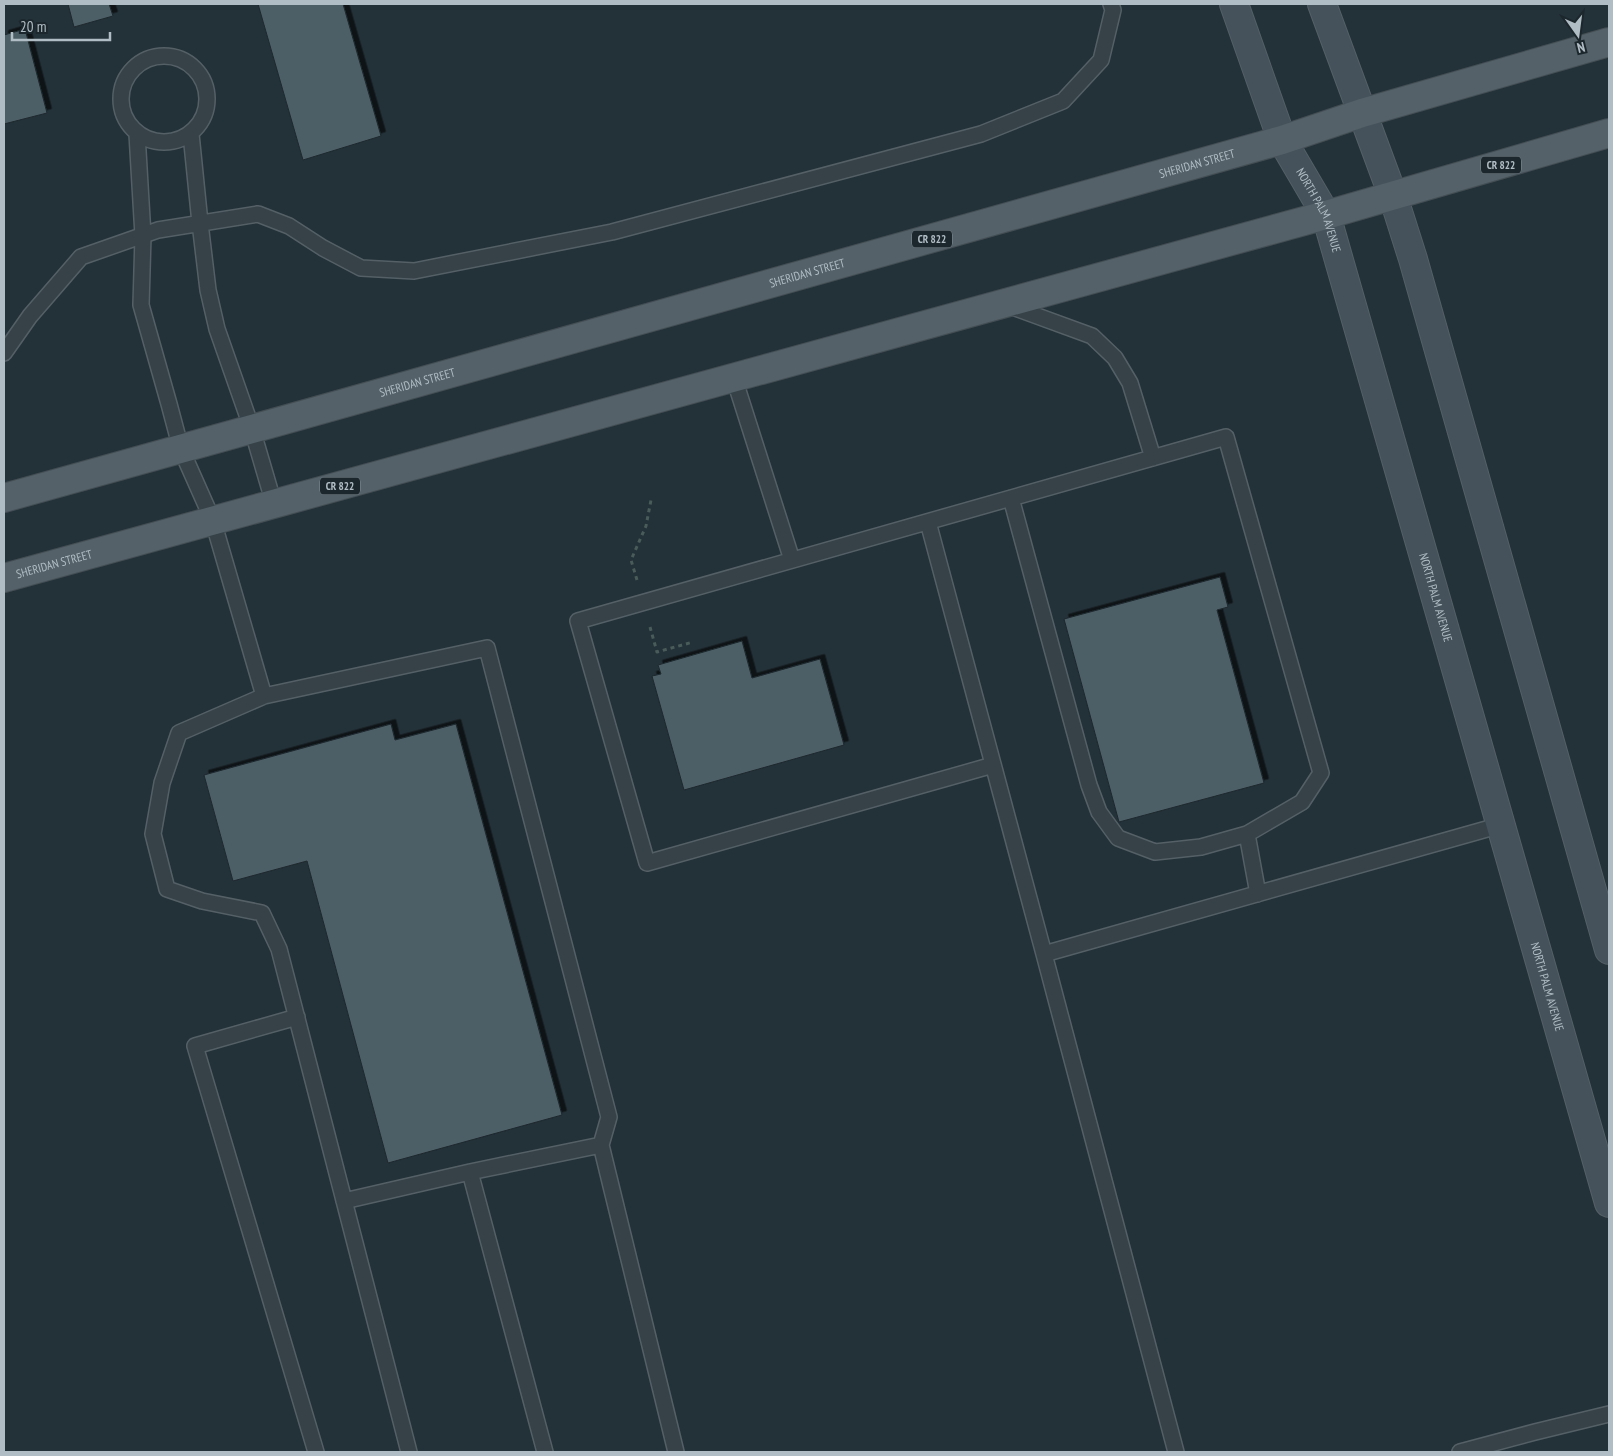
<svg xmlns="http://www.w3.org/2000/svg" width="1613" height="1456" font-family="'PT Sans Narrow',sans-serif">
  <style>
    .building { fill: #4e5e66; stroke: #1e292f; filter: url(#shadow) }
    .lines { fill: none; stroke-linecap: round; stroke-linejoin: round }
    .lane-casing { stroke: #546066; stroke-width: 18 }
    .secondary-casing { stroke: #546066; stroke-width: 30 }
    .primary-casing { stroke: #434e54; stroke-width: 30 }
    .path { stroke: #4a5c5a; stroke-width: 3; stroke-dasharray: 4 4; stroke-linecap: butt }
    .lane { stroke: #364248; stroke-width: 15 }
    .secondary { stroke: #45525b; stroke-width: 28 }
    .primary { stroke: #546168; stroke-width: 28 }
    .labels { text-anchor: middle; stroke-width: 5; stroke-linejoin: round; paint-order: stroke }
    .shield { fill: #1c272d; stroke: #849097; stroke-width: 1 }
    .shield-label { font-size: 11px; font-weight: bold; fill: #b1bdc4 }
    .street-label { font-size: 12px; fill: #b1bdc4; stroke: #1c272d }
  </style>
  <defs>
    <filter id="shadow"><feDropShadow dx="4.5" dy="-4.5" stdDeviation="0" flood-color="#0009"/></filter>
  </defs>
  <rect width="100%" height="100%" fill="#233138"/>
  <!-- building -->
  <path class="building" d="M68 4H109L113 16 74 27Z
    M258 4H343L381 136 303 160Z
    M25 29 47 113 4 124V35Z
    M1220 577 1228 607 1217 610 1264 783 1119 822 1064 619Z
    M742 641 752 678 820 659 844 745 684 790 652 676 661 674 658 665Z
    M391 724 395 740 456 724 562 1115 388 1163 307 861 233 881 204 775Z"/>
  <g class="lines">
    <defs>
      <path id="lane" d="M121 99a43 43 0 1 1 86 0a43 43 0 1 1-86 0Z
        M137 134 143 236 141 305 169 404 181 449 213 521 264 696
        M191 134 200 223 208 290 217 329 252 429 274 504
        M1007 305 1092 336 1115 358 1130 383 1153 458
        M4 353 30 316 81 257 158 230 258 214 289 226 323 248 361 268 414 271 612 232 981 134 1063 101 1101 60 1113 10 1111 4
        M734 378 792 560
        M1011 498 1089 785 1099 812 1118 838 1155 852 1201 847 1247 834
        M928 522 1044 954 1176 1452
        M993 765 647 863 578 621 1226 437 1321 773 1302 802 1247 834 1258 894
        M1044 954 1501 825
        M297 1017 195 1046 316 1452
        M470 1172 545 1452
        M344 1201 470 1172 601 1145
        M409 1452 279 949 262 913 202 901 167 889 153 834 162 783 179 733 264 696 487 648 609 1117 601 1145 676 1452
        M1460 1452 1535 1432 1609 1414"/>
      <g id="secondary">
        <path id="s1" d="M1234 4 1282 140 1326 215 1609 1203"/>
        <path d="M1322 4 1393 196 1413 259 1609 950"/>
      </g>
      <g id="primary">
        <path id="s2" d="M4 498 252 429 1282 140 1362 113 1609 42"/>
        <path id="s3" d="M4 578 1326 215 1609 133"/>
      </g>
    </defs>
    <!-- lane casing -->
    <use href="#lane" class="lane-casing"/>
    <!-- secondary casing -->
    <use href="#secondary" class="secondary-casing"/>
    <!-- primary casing -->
    <use href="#primary" class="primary-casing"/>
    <!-- path -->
    <path class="path" d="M637 580 631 560 646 526 651 500
      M650 627 657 652 693 642"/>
    <!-- lane -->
    <use href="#lane" class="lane"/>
    <!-- secondary -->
    <use href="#secondary" class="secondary"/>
    <!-- primary -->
    <use href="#primary" class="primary"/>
  </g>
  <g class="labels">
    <!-- shield labels -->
    <g class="shield">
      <rect x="1481" y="156.5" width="40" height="17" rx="4"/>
      <rect x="912" y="230.5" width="40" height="17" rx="4"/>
      <rect x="320" y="477.5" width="40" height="17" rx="4"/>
    </g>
    <g class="shield-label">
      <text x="1501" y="169">CR 822</text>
      <text x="932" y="243">CR 822</text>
      <text x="340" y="490">CR 822</text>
    </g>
    <!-- street labels -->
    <g class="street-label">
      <text dy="4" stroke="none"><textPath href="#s2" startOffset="1239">SHERIDAN STREET</textPath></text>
      <text dy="4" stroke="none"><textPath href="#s1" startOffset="224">NORTH PALM AVENUE</textPath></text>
      <text dy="4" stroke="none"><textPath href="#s2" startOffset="834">SHERIDAN STREET</textPath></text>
      <text dy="4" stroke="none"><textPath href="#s2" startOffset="429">SHERIDAN STREET</textPath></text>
      <text dy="4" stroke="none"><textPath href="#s3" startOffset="52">SHERIDAN STREET</textPath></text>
      <text dy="4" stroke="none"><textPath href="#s1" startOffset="629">NORTH PALM AVENUE</textPath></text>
      <text dy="4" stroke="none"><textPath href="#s1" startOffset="1034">NORTH PALM AVENUE</textPath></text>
    </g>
  </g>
  <!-- border -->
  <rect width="1613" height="1456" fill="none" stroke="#b1bdc4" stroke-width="10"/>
  <!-- north arrow -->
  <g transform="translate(1578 35) rotate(166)" stroke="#1c272d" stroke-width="4" paint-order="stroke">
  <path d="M0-4L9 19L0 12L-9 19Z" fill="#b1bdc4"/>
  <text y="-8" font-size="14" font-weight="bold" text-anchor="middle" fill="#b1bdc4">N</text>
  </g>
  <!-- scale -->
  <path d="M12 32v8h98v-8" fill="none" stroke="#b1bdc4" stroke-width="2.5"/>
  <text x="20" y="32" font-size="15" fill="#b1bdc4" stroke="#1c272d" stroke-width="4" paint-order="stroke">20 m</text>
</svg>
